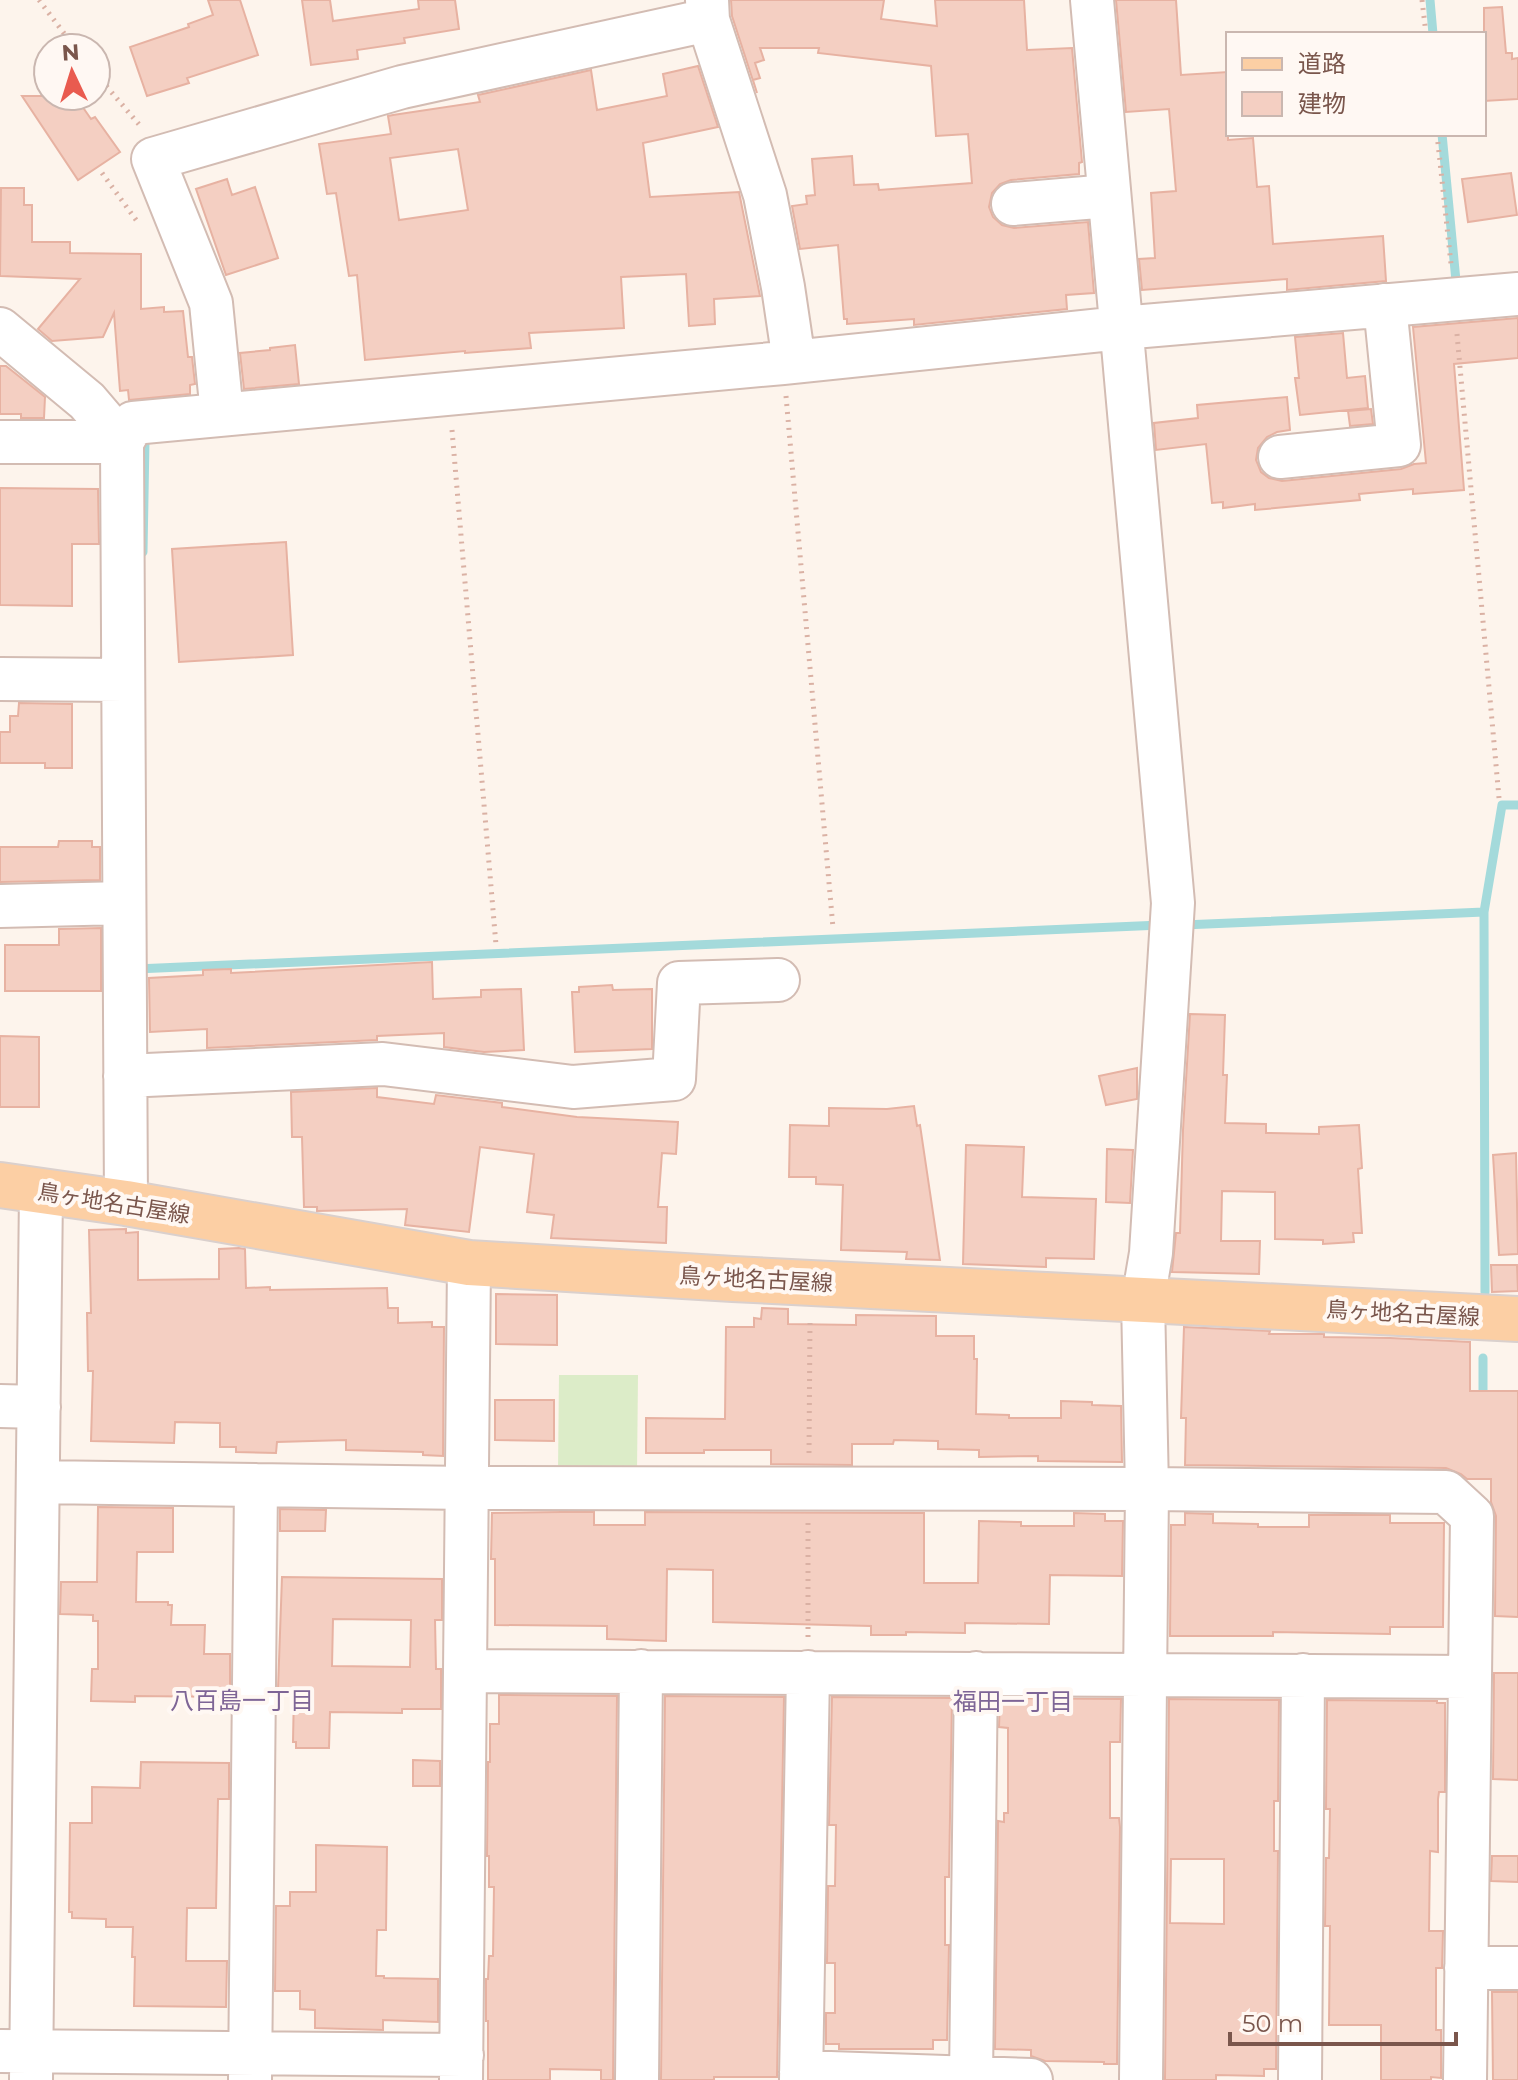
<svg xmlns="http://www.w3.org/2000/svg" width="1518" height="2080" font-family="Montserrat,'Noto Sans JP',sans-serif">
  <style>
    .green { fill: #dcecc8 }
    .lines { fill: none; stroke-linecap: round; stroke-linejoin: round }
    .stream { stroke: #a4dadb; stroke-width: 9 }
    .building { fill: #f4cfc2; stroke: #e7b2a2; stroke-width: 2; fill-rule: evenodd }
    .minor-casing { stroke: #d3bcb3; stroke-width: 46 }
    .major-casing { stroke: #dad0cd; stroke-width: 48 }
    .path { stroke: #dab1a4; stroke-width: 5; stroke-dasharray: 2 6; stroke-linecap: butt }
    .minor { stroke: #fff; stroke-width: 42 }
    .major { stroke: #fccfa4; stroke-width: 44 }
    .labels { text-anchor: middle; stroke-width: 8; stroke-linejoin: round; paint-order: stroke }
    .street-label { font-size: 22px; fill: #7a564c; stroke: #fff8f3 }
    .neighbourhood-label { font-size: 24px; fill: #7e6596; stroke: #fff8f3 }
  </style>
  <rect width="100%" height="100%" fill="#fdf4ec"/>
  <!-- green -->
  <path class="green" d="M559 1375H638L637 1471 558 1470Z"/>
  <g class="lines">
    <!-- stream -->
    <path class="stream" d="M1430 0 1433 34
      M1442 134 1456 281
      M143 552 145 440
      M1183 925 1484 912
      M136 967V969L1161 925
      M1485 1292 1484 912 1502 805H1518
      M1483 1403V1358"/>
  </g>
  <!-- building -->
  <path class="building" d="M208 0H240L258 55 187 78 189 83 147 96 130 47 189 27 188 24 213 15Z
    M302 0H330L333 21 419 9 418 0H455L459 29 404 38 405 43 357 50 358 59 311 65Z
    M731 0H884L881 19 937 26 935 0H1024L1027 50 1072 48 1082 162 1079 163V174L1011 180 1000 184 992 193 989 207 993 217 1002 225 1014 228 1088 222 1094 293 1066 295 1067 309 914 325V319L847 324V319H844L838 245 800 249 792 206 807 204 806 196 815 195 812 159 852 156 854 185 878 184 879 190 972 183 968 134 936 136 931 66 818 53 819 48H760L764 60 755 63 760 78 753 80 757 93 732 16Z
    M1116 0H1176L1181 75 1228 72V140L1253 138 1257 187 1269 186 1273 244 1383 236 1386 281 1287 290V279L1142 290 1139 259 1155 258 1151 193 1176 191 1169 109 1126 112Z
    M1502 7 1506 53H1512V59L1518 58V99L1484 101V8Z
    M698 66 718 127 643 143 650 197 739 192 760 296 714 299 715 324 689 326 686 274 621 277 624 328 529 333 531 348 465 353V351L365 360 357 275 349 276 336 193 327 194 319 144 391 134 388 116 393 115 480 102 478 95 591 70 597 110 667 96 663 74ZM458 149 468 210 399 220 390 158Z
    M22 96H75L91 119 95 117 120 152 78 180Z
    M1511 173 1517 215 1468 222 1462 179Z
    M227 179 232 195 255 187 278 258 226 275 196 189Z
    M1 188H24V205H32V242H70V253L141 254V309L164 307V312L183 311 188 357H192L195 384 190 385V394L129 400 128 390 120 391 114 313 103 337 52 341 38 329 80 279 0 276Z
    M1518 318V358L1454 364 1464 490 1413 494V489L1359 494 1360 500 1255 510V504L1223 508V502L1212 503 1206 444 1156 450 1154 423 1198 418 1197 405 1287 397 1290 430 1277 432 1267 437 1258 448 1256 460 1261 472 1269 478 1282 481 1401 469 1414 464 1426 463 1413 327Z
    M1343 333 1347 378 1365 376 1368 408 1300 415 1295 378H1299L1295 337Z
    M295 345 299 384 244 389 240 353 270 350V348Z
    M0 366H6L45 397 44 418H21V414H0Z
    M1371 409 1373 424 1350 426 1348 411Z
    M0 488 98 489 99 544H72V606L0 605Z
    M286 542 293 655 179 662 172 549Z
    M19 703 72 704V768H45V763H0V732H10V716H18Z
    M59 841H92V847H100V880L0 882V847H58Z
    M101 928V991H5V945H59V929Z
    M432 962 433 999 481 997V990L521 989 524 1050 484 1052 444 1047V1033L377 1036V1040L207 1048V1029L150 1032 149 978 203 975V970L231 969V973Z
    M612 985 613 990 652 989V1049L575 1052 572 992H579V987Z
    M1190 1014 1225 1015 1223 1075H1227L1225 1123 1266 1124V1133L1319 1134V1127L1359 1125 1362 1168 1358 1169 1362 1233H1353L1354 1242 1323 1244V1240L1275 1239V1192L1222 1191 1221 1241H1260L1259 1274 1172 1272 1176 1233H1180L1183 1130Z
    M0 1036 39 1037V1107H0Z
    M1137 1068V1099L1106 1105 1099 1076Z
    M377 1088V1097L434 1104 436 1095 502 1103V1107L577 1117 678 1122 676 1154 662 1153 658 1207H667L666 1243 551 1238 554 1215 527 1212 534 1154 480 1147 469 1232 405 1225 407 1209 317 1211V1207H304L302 1137H292L291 1092Z
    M914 1106 917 1126 920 1125 940 1260 906 1259 907 1252 841 1250 843 1185 816 1184V1177H789L790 1125 829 1126V1108L887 1109Z
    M966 1145 1024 1147 1022 1197 1096 1199 1094 1259 1046 1258V1267L963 1264Z
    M1107 1149 1133 1150 1130 1203 1106 1202Z
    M1516 1153 1518 1254 1499 1255 1493 1155Z
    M126 1229V1233L138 1232V1280L219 1279V1249L239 1248 245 1249 246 1288 270 1287V1290L387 1288 388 1308H398V1323L432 1322V1327H444L443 1456 423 1455V1452L346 1450V1440L277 1442 276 1453 236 1452V1447H220V1423L175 1422 174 1443 91 1441 93 1371H88L87 1313H91L89 1230Z
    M1491 1265H1517L1518 1291 1492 1292Z
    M496 1294 557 1295V1345L496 1344Z
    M762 1308 788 1309V1324L856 1325V1315L936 1316V1336H974V1359H977L976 1414 1009 1415V1418H1061V1401L1092 1402V1405L1121 1406 1122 1462 1038 1461V1456L979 1457V1450L938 1449V1441L894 1440 893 1444H852V1465L771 1464V1450H704V1453H646V1418L725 1419 726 1327H754V1318L761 1319Z
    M1184 1327 1270 1331 1269 1334H1324V1337L1390 1338 1470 1342V1391H1518V1617L1495 1616 1496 1516 1491 1502V1479H1467L1461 1474 1446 1468 1185 1465 1186 1418H1181Z
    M495 1400H554V1441L495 1440Z
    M98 1507 173 1508V1552H137L136 1602H168V1605H172L171 1625H205L204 1654H230V1697L135 1696V1702L91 1701 92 1669H98V1621H93V1615L60 1614 61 1582H97Z
    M280 1509 326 1510 325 1531H280Z
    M562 1512H594V1525H645V1512L924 1513V1583H978L979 1521 1021 1522V1526H1074V1513L1105 1514V1521H1123L1122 1576 1050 1575 1049 1624 965 1623V1633L906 1632V1635H871V1626L713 1622V1570L667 1569 666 1641 607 1639V1626L495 1625V1559H491L492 1513Z
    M1185 1513 1213 1514V1523L1258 1524V1527H1309V1515H1390V1523H1444L1443 1627H1390V1634L1273 1632V1636H1170L1171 1525H1185Z
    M282 1577 442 1579V1620H435L436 1669H441V1709H402V1713L330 1712 329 1748H296V1742H293L294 1690 278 1689ZM333 1619 411 1620 410 1667 332 1666Z
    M1494 1673H1518V1780L1493 1779Z
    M499 1695 617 1696 613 2080H601V2070L550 2069V2080H488V2021H486V1979H488L489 1956H493L494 1887H489V1856H487L488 1762H490V1724H499Z
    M665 1696 784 1697 777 2077H714V2080H661Z
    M832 1697 952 1698 949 1877H945V1945H949L947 2040H933V2049H839V2044H826V2013H835V1963H827L828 1886H835L836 1825H829Z
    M1000 1698 1121 1699 1120 1742H1110V1818H1119L1120 1827 1117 2064H1104V2062L1045 2061 1031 2056V2050L995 2049 998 1821 1004 1822V1813H1008V1728L999 1727Z
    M1169 1699 1279 1700 1278 1801H1274V1851H1278L1276 2069H1264V2076L1216 2075V2080H1165ZM1171 1859H1224V1924L1170 1923Z
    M1327 1700 1437 1701V1703H1445V1792H1439L1438 1799V1852L1430 1851 1429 1931H1443L1442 1968H1436V2030H1441V2078L1431 2077V2080H1381V2025H1329L1330 1926H1325L1326 1858H1329L1330 1809H1326Z
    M413 1760 440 1761V1786H413Z
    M141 1762 229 1763V1799H218L216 1908H187L186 1961H227L226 2007 134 2006 135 1957H132L133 1927H106V1919L72 1918V1912H69L70 1823H92V1787L140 1788Z
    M316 1845 387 1847 386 1930H377L376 1976H384V1978L438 1979V2022L383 2020V2030L315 2028V2010L300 2009V1991H275L276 1906H290V1892H316Z
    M1492 1856H1518V1882L1491 1881Z
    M1492 1992H1518V2080H1493Z"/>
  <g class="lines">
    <defs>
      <path id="minor" d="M707 0 708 20 765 195 783 287 794 361
        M1092 0 1173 903 1151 1253 1143 1300 1147 1489 1141 2080
        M1013 204 1109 196
        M0 329 87 401 122 442
        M222 414 211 303 153 159 402 87 708 20
        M0 442H122
        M1280 457 1399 445 1385 305
        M0 679 123 680
        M0 906 124 903
        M125 1076 383 1064 573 1087 674 1079 679 983 778 980
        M126 1203 122 442 133 423 783 363 1121 328 1518 294
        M0 1406 39 1407
        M38 1482 467 1488 1147 1489 1446 1492 1472 1516 1465 2080
        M465 1671 1470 1677
        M1466 1968H1518
        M0 2051 462 2055
        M801 2072 1031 2080
        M971 2078 976 1673
        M31 2080 41 1192
        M250 2080 256 1485
        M461 2080 469 1263
        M637 2080 641 1671
        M801 2080 808 1672
        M1300 2080 1303 1675"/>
      <path id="major" d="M0 1185 126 1203 469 1263 733 1279 1518 1319"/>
    </defs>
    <!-- minor casing -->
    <use href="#minor" class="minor-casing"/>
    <!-- major casing -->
    <use href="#major" class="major-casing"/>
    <!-- path -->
    <path class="path" d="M39 0 75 48
      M1422 0 1426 34
      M96 74 142 128
      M1437 134 1451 264
      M102 173 139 224
      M1457 334 1499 798
      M786 396 833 928
      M452 430 496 945
      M809 1453 810 1319
      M808 1637V1523"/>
    <!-- minor -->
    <use href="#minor" class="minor"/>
    <!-- major -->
    <use href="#major" class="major"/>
  </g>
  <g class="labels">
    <!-- street labels -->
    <g class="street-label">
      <text transform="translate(114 1203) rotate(9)" y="8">鳥ヶ地名古屋線</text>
      <text transform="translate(756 1279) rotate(3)" y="8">鳥ヶ地名古屋線</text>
      <text transform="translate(1403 1313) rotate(3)" y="8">鳥ヶ地名古屋線</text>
    </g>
    <!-- neighbourhood labels -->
    <g class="neighbourhood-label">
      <text x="242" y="1709">八百島一丁目</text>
      <text x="1013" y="1710">福田一丁目</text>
    </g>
  </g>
  <!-- legend -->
  <rect x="1226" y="32" width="260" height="104" fill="#fff8f3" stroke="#cab7b0" stroke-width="2"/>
  <rect x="1242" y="58" width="40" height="12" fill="#fccfa4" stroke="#cab7b0" stroke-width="2"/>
  <text x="1298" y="72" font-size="24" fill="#7a564c">道路</text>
  <rect x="1242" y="92" width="40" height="24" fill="#f4cfc2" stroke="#cab7b0" stroke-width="2"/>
  <text x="1298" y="112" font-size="24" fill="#7a564c">建物</text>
  <!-- north arrow -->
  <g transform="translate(72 72) rotate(356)"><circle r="38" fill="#fff8f3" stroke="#cab7b0" stroke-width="2"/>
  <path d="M0-6L14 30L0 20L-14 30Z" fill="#e95b4f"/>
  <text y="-12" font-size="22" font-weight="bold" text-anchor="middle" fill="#7a564c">N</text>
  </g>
  <!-- scale -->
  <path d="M1230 2032v12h226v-12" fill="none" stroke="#7a564c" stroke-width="4"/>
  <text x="1242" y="2032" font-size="24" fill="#7a564c" stroke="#fff8f3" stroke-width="6" paint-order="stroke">50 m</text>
</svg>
